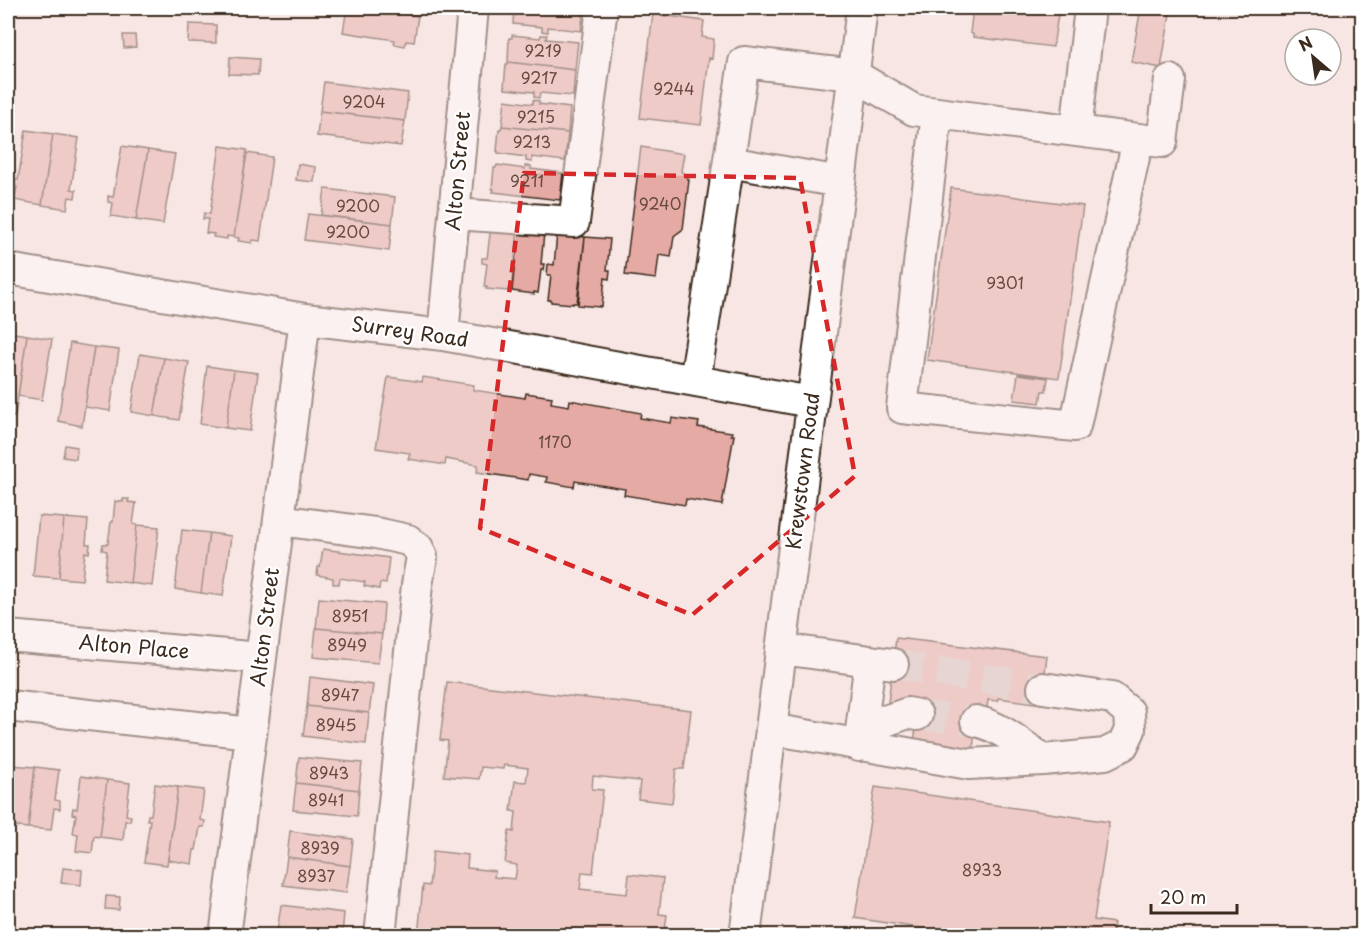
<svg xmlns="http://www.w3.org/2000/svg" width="1370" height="943" font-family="'Playpen Sans',sans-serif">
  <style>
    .building { fill: #e5aaa4; stroke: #3b2a1e; stroke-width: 1.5 }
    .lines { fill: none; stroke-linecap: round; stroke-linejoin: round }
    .minor-tunnel { stroke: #d1c0bc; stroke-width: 30; stroke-dasharray: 30 15; stroke-linecap: butt }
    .minor-casing { stroke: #3b2a1e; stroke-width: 34 }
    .minor { stroke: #fff; stroke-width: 30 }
    .marked { fill: none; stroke: #d62828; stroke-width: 4.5; stroke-dasharray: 12 8; stroke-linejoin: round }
    .labels { text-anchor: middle; stroke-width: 4.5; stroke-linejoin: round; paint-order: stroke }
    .number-label { font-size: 16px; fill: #664a40 }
    .street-label { font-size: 20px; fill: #3b2a1e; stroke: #fff }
  </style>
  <rect width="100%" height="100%" fill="#f7e6e4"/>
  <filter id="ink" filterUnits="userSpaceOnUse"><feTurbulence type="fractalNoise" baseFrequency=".0167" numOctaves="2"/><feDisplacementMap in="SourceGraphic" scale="12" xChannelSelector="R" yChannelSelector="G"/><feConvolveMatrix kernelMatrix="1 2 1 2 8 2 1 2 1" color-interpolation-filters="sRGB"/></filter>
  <g filter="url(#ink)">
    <!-- building -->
    <path class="building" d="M347 8H356L418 16 414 42 406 41 405 46 394 44 395 40 343 32Z
      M356 8H419L418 16Z
      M514 8H584L581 31 548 27V32L542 31V27L513 24Z
      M973 8H1059L1053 47 973 37V34L970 33Z
      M1141 8H1171L1161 68 1131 62Z
      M653 14 704 21 702 37 714 39 712 59 709 58 701 125 640 118Z
      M189 24 216 25V43L188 42Z
      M123 35H135L136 47 124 48Z
      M512 35 540 38 541 35H547L546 39 578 42 575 70 508 62 509 38H512Z
      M230 57 259 59 258 75 229 74Z
      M508 62 575 70 573 96 540 93 539 98 534 97V92L505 89V87H504L506 64H508Z
      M324 82 408 93 405 121 320 111Z
      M505 100 533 104V100L539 101V104L570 108 568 133 502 126Z
      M320 111 405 121 401 146 317 136Z
      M502 126 568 133 565 161 532 157V162L526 161V157L498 153V151H497L499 129H501Z
      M26 130 53 134 42 205 14 200 17 187 11 186 12 179 18 180Z
      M53 134 79 138 71 189 76 190 75 198 69 197 67 209 42 205Z
      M122 146 148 150 136 220 111 216 113 203 108 202V196L113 197Z
      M220 146 247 150 234 237 227 236V239L213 237 214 234 206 233 208 219H203L204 213 210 214Z
      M641 147 684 154 681 171 689 180 683 229 674 236 671 257 659 255 656 279 625 275Z
      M148 150 175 154 163 224 136 220Z
      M247 153 272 157 260 241 253 240 252 243 238 241 239 238 234 237Z
      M298 164 316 167 314 182 296 180Z
      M497 165 525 169V166H531V169L563 173 560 200 493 192 494 189H492L494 168H496Z
      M951 188 1083 206 1059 378 927 360Z
      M325 189 395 197 392 224 321 215Z
      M308 214 392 224 389 251 304 240Z
      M491 226 518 230 512 289H508V291L486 289 487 287H484L487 264 482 263V258H487Z
      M518 230 544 233 541 264H544L543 270H541L538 293 534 292V294L512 291Z
      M557 234 585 237 577 303H573V304L551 302V300H548L551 275H547L548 264 554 265Z
      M585 237 610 239 607 270H610L609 279 605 278 602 306H600V307L578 305Z
      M8 332 27 335 15 417 8 416Z
      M27 335 52 339 42 400 18 396Z
      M70 343 94 347 82 426 58 421Z
      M94 347 119 350 110 411 85 407Z
      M140 354 164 358 154 416 131 412Z
      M164 358 189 362 179 420 154 416Z
      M207 366 234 370 226 428 200 424Z
      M234 370 258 373 250 431 226 428Z
      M1018 374 1048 378 1046 391H1042L1040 403 1014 400Z
      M388 377 422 382 423 377 474 385 473 390 525 398 526 393 552 397 551 403 569 406 570 400 641 413 640 418 671 423 672 418 699 422 698 427 732 432 731 435H734L722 505 686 499 685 505 624 495 625 489 575 481 574 487 546 482 547 477 529 474 528 480 477 472 478 465 446 459 445 465 408 459 410 453 376 448Z
      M65 445 77 447 76 459 63 457Z
      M123 499H129L128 502 136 503 133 524 137 525 130 583 104 580 107 551 102 550 103 544H108L111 522H113L115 501 123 502Z
      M39 516 64 518 59 578 33 576Z
      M64 518 88 520 86 544H90L89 553 85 552 82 580 59 578Z
      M137 525 159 527 152 586 130 583Z
      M182 530 209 533 201 593 175 589Z
      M209 533 231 536 223 596 201 593Z
      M323 549 389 558 386 584 380 583 379 589 364 586 365 582 340 578 339 584H333V578L317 575 318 567H320Z
      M319 598 384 604 382 634 316 628Z
      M316 628 382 634 378 663 313 657Z
      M896 638 1047 656 1041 704 998 698V701L988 700 986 715 977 714 973 749 914 742 919 707 888 703Z
      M310 677 373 685 369 713 307 706Z
      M447 682 691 710 684 769H676L672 803 638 799 640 781 593 776 592 789 603 790 593 873 582 872 580 889 627 894 629 874 663 878 659 914 667 915 664 936H418L423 885 429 886 433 851 468 855 467 868 495 871 494 877 515 879 517 865 505 863 509 831 514 832 516 812 511 811 515 781 526 782 528 768 504 765 503 769 481 767 479 779 444 776 448 741 440 740Z
      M307 706 369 713 366 744 303 736Z
      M299 757 362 763 359 790 296 783Z
      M11 765 35 767 28 828 8 826V766H11Z
      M35 767 59 770 55 800 60 801V809L54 808 51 830 28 828Z
      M81 776 107 780 100 837 94 836 92 853 76 851 78 834 73 833 76 815 72 814 73 808 77 809Z
      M107 780 130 783 126 815 131 816 130 821H125L123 840 100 837Z
      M296 783 359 790 357 816 293 810Z
      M155 784 178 787 167 865 144 862 150 820H147L148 815H151Z
      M178 787 204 790 200 820 205 821 204 827H200L196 850H194L192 864 168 860Z
      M875 787 1109 822 1094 920 1114 923 1112 936H972L855 918Z
      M290 831 353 839 350 866 287 857Z
      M287 857 350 866 346 893 283 885Z
      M63 868 82 870 81 885 61 883Z
      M106 896 120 897 119 910 105 909Z
      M281 905 344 913 342 936H305L277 932Z"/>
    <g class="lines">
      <!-- minor-tunnel -->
      <path class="minor-tunnel" d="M893 664 1043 688
        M917 715 976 721"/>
      <defs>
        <path id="minor" d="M937 113 902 408 1075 426 1138 139
          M1076 131 1090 8
          M729 162 840 182
          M454 214 574 222 602 8
          M8 269 305 319 443 335 811 402
          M443 335 473 8
          M695 381 744 62 854 75 914 110 1162 142 1170 80
          M279 520 376 533 408 540 418 548 422 557 417 585 380 936
          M8 636 261 658
          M781 649 893 664
          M8 706 251 733
          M863 719 885 721 908 713 917 715
          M976 721C1002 727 1022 745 1043 760
          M771 729 969 764 1043 760 1105 754 1123 745 1130 730 1129 712 1112 698 1043 688
          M859 746 870 661
          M225 936 305 319
          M745 936 862 8"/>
      </defs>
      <!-- minor casing -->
      <use href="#minor" class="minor-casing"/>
      <!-- minor -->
      <use href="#minor" class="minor"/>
    </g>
  </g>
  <!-- marked area -->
  <path d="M0 0H1370V943H0ZM524 173 800 178 855 476 692 615 480 528Z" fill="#f7e6e4" fill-opacity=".55" fill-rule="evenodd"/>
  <path class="marked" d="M524 173 800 178 855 476 692 615 480 528Z"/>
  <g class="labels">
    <!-- number labels -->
    <g class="number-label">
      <text x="543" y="57">9219</text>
      <text x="539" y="84">9217</text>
      <text x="674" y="95">9244</text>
      <text x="364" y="108">9204</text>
      <text x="536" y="123">9215</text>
      <text x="532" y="148">9213</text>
      <text x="527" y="187">9211</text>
      <text x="660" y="210">9240</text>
      <text x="358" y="212">9200</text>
      <text x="348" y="238">9200</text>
      <text x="1005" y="289">9301</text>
      <text x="555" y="448">1170</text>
      <text x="350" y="622">8951</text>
      <text x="347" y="651">8949</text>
      <text x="340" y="701">8947</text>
      <text x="336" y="731">8945</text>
      <text x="329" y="779">8943</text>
      <text x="326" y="806">8941</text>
      <text x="320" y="854">8939</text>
      <text x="982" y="876">8933</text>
      <text x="316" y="882">8937</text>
    </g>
    <!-- street labels -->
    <g class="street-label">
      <text transform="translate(458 171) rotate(-85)" y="7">Alton Street</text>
      <text transform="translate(410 332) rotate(8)" y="7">Surrey Road</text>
      <text transform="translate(803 471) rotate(-83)" y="7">Krewstown Road</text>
      <text transform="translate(265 627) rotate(-83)" y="7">Alton Street</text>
      <text transform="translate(134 647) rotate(5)" y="7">Alton Place</text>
    </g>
  </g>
  <!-- margin -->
  <rect width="1370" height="943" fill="none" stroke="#fff" stroke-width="30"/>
  <rect x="15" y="15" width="1340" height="913" fill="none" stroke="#3b2a1e" stroke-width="2" filter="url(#ink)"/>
  <!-- north arrow -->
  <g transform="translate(1313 57) rotate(331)"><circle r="28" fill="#ffffff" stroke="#b1aaa5" stroke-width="1.5"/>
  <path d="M0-4.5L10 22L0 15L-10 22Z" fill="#3b2a1e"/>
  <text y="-9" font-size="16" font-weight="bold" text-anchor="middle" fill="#3b2a1e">N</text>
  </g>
  <!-- scale -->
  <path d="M1151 904v9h86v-9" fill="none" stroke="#3b2a1e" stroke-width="3"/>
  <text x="1160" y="904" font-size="18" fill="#3b2a1e" stroke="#ffffff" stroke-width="4.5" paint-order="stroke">20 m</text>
</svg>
